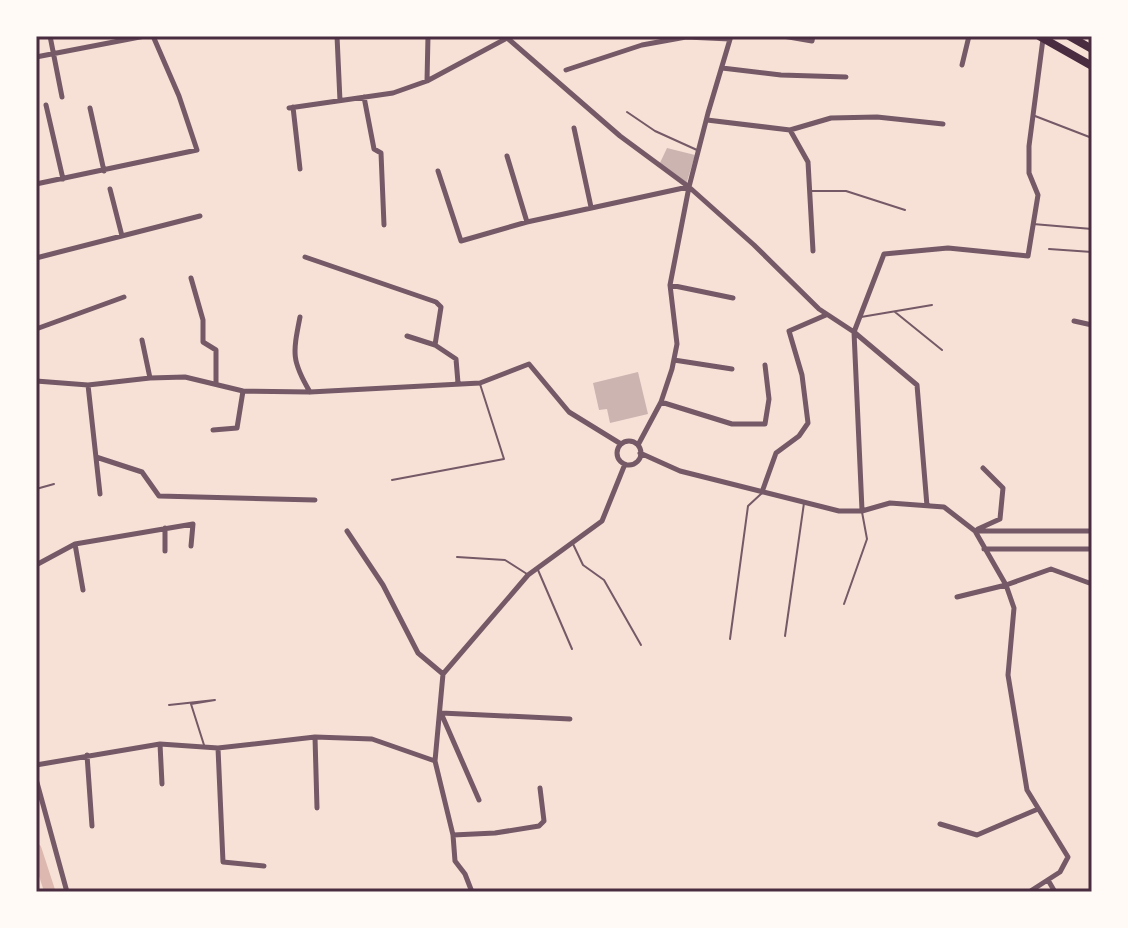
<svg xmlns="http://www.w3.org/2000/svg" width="1128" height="928" font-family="Inter,sans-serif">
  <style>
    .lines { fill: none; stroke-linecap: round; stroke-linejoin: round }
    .canal { stroke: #dcb8b0; stroke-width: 11 }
    .building { fill: #ccb4b1 }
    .service { stroke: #755966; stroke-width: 2 }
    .minor { stroke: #755966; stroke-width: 5 }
    .primary { stroke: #4a2c40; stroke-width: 8 }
    .neatline { fill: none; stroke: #4a2c40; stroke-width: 3 }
  </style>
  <rect width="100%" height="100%" fill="#f7e1d7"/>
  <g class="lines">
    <!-- canal -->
    <path class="canal" d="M36 849 50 892"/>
  </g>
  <!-- building -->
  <path class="building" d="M667 148 695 155 686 185 659 165Z
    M638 372 648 414 610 423 607 409 599 410 593 383Z"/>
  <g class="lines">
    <!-- service -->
    <path class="service" d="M627 112 655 131 697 150
      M1035 116 1092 138
      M812 191H846L905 210
      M1033 224 1092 229
      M1049 249 1092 252
      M895 312 942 350
      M861 317 932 305
      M392 480 504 459 480 384
      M36 489 54 484
      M573 544 583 565 604 580 641 645
      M457 557 505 560 527 574
      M538 570 572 649
      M844 604 867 539 862 512
      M785 636 804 503
      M730 639 748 506 762 493
      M169 705 215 700 191 704 204 745"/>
    <!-- minor -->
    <path class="minor" d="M50 36 62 97
      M337 36 340 101
      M505 36 620 136 689 187 754 245 819 309 854 332 917 385 927 506
      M783 36 812 41 813 36
      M36 57 145 36
      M962 65 969 36
      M722 68 781 75 846 77
      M566 70 642 45 686 37 730 39
      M427 81 428 36
      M364 97 374 149 381 153 384 225
      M46 105 63 179
      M293 107 300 169
      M90 108 104 171
      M289 108 393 93 427 81 511 36
      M707 120 790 130 831 118 877 117 943 124
      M574 128 591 207
      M790 130 808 162 813 251
      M507 156 527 222
      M438 171 461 241 527 222 688 187
      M36 184 197 150 179 96 153 36
      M110 189 122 236
      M305 257 436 302 441 307 435 345 456 359 458 383
      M36 258 200 216
      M191 278 203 320V342L216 350V383
      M670 285 733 298
      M300 317C293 353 291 360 310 392
      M1074 321 1092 325
      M36 329 124 297
      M407 336 435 345
      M142 340 150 378
      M674 360 732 369
      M36 381 88 385 150 378 185 377 243 391 310 392 480 383 529 364 569 412 621 444
      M88 385 100 494
      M661 402 732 424H765L769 399 765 365
      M213 430 237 428 243 391
      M617 453a12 12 0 1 1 24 0a12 12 0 1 1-24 0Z
      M638 445 661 402 672 369 677 344 670 285 689 187 708 113 731 36
      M640 453 680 471 839 511H862L890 503 944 507 975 531 1006 585 1014 608 1008 675 1027 790 1068 857 1060 872 1029 892
      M96 457 142 472 159 496 315 500
      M762 492 776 453 799 436 808 423 802 375 789 331 826 315
      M862 510 854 332 884 254 948 248 1028 256 1038 195 1029 173V146L1043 39
      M978 529 1000 519 1003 488 983 468
      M347 531 383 585 418 653 443 674
      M975 531H1092
      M75 544 83 590
      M984 549H1092
      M165 551V528
      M36 565 75 544 193 524 191 546
      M957 597 1006 585 1051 569 1092 584
      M315 737 317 808
      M160 744 162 784
      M218 748 223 862 264 866
      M87 755 92 826
      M36 765 160 744 218 748 315 737 372 739 435 761
      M36 779 67 892
      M479 800 441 713 570 719
      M940 824 977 835 1038 809
      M453 835 495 833 539 826 544 821 540 788
      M1048 880 1055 892
      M472 892 465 874 455 861 453 835 435 761 443 674 528 575 602 521 625 464"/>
    <!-- primary -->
    <path class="primary" d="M1039 36 1092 66
      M1069 36 1092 49"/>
  </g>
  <!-- border -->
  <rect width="1128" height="928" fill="none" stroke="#fffaf5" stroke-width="76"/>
  <rect x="38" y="38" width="1052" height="852" class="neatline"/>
</svg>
